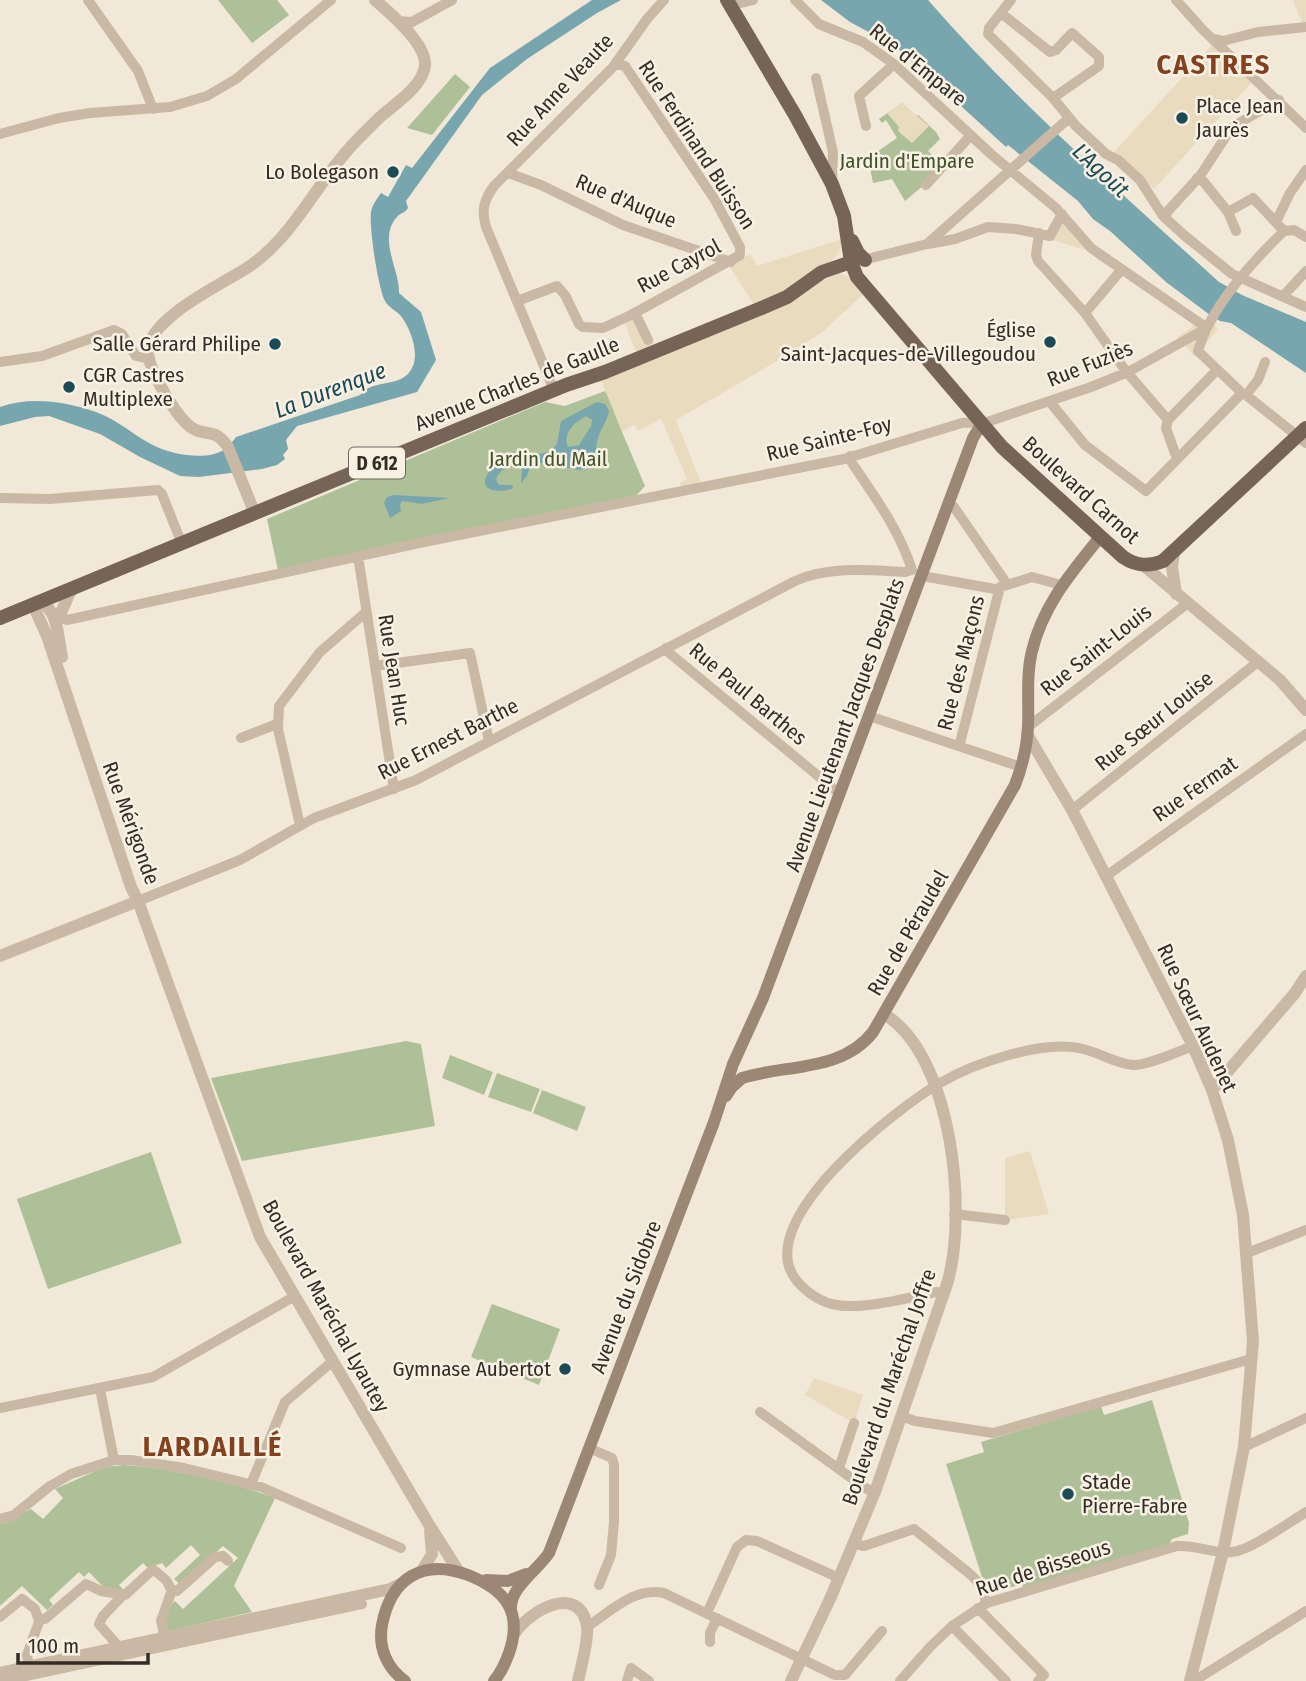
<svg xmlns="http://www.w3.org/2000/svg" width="1306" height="1681" font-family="'Fira Sans Condensed',sans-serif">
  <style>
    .green { fill: #aec098 }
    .plaza { fill: #e9dbbe }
    .water { fill: #77a6ae; fill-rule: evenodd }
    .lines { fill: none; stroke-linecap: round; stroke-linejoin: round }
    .minor { stroke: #c9b9a4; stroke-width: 10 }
    .tertiary { stroke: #c9b9a4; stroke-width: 12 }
    .secondary { stroke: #9c8775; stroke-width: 12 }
    .primary { stroke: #766456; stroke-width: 14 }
    .poi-dot { fill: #1b4c56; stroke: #f9f1e4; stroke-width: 2.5 }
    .labels { text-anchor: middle; stroke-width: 5; stroke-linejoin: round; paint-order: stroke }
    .shield { fill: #f9f1e4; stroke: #6f675f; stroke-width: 2 }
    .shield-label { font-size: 19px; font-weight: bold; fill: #342c26 }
    .street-label { font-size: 21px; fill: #342c26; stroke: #f9f1e4 }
    .poi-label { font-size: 21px; fill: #342c26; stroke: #f9f1e4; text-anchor: end }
    .park-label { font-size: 21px; fill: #3f5229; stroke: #f9f1e4 }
    .water-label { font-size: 23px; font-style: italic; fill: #1b4c56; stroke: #f9f1e4 }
    .district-label { font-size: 28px; font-weight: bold; letter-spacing: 2px; fill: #83411e; stroke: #f9f1e4 }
  </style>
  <rect width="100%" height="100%" fill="#f1e8d8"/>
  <!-- green -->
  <path class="green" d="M218 0H277L289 15 252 43Z
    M455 74 470 87 432 135 407 128Z
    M902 103 916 116 918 115 936 132 940 139 928 151 941 163 925 184 905 201 892 179 873 183 868 158 897 138 886 120 882 123 879 119Z
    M605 391 606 393H618L622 432 645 486 635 497 278 570 267 519 545 402 565 406Z
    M406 1041 421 1044 435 1126 242 1161 211 1078Z
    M450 1055 493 1072 484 1095 442 1078Z
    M497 1073 540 1089 531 1112 488 1097Z
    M542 1090 586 1107 577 1131 533 1113Z
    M151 1152 182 1243 48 1289 17 1199Z
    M492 1304 560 1329 539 1385 471 1357Z
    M1152 1400 1189 1523 1188 1534 1172 1539 1168 1546 1024 1590 1022 1584 1001 1590 982 1577 946 1464 984 1452 981 1442 1101 1406 1104 1415Z
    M124 1465C175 1469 226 1480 275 1498L234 1586 252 1612 168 1631C164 1619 166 1610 175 1601L183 1609 238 1558 223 1546 180 1584 174 1579 200 1555 191 1545 166 1568 162 1563 148 1568 143 1563 119 1585 124 1590 103 1587 89 1572 84 1577 79 1572 49 1600 53 1605 47 1610 22 1586 0 1606V1524L7 1522 31 1509 43 1519 63 1498 55 1489 105 1467Z"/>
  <!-- plaza -->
  <path class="plaza" d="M1293 0H1306V23H1302Z
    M1212 45 1252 82 1154 189 1114 152Z
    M902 103 929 126 912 143 898 131 899 127 887 113Z
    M1060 208 1090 242 1085 250 1043 237Z
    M842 239 839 253 831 261 813 270 788 290 754 305 729 266 750 254 757 266Z
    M839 273 854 279 865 293 821 333 784 357 676 420 702 485 681 487 680 483 687 479 661 419 638 431 634 425 622 432 601 380Z
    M641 313 656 346 637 354 624 322Z
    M1210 315 1217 320 1214 325 1218 329 1195 357 1177 337 1190 329 1199 316 1206 321Z
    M1030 1151 1049 1214 1005 1220V1158Z
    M814 1378 863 1395 854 1423 805 1395Z"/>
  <!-- water -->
  <path class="water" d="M592 0H621L597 13 527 59 482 95 406 201 408 208C404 214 401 212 396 218 378 240 400 270 399 293L421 312 436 360 417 392 297 426 286 440 288 449 283 455 285 459 277 465 262 469 199 477 180 476 140 457 100 434 49 416 35 417 0 426V407C31 396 66 402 96 412 119 420 135 437 157 447 174 455 209 461 225 449 229 446 233 441 236 437L360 395C374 377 403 390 413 366 419 351 410 328 401 316 397 311 388 307 385 301 378 288 369 227 371 212 372 205 377 199 381 193L388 197 406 165 412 168 490 68Z
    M821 0H928C1018 103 1118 190 1219 282L1242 295 1306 322V373L1231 323 1220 321 1210 315 1166 282 1110 231 1093 219 1078 201 1008 145 1006 147 895 46 850 22Z
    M597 402 605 404 609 411C607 422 599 431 597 442 591 496 559 452 530 466L527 476 521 483 522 468C511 465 499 468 496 480L499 485H512L513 488C504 493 477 493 487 475 492 466 505 459 513 452L540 454 551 451 557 444 561 421ZM586 416 592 420 591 426 579 445 568 447C562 433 575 422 586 416Z
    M394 495 449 498 422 504 402 501 400 505 401 511 390 518 384 503 387 497Z"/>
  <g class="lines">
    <!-- minor -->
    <path class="minor" d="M88 0 138 71 153 109
      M734 0 741 3 753 0
      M1011 0 989 28 988 34 993 39 1053 98 1076 126 1106 154 1118 160 1140 180 1163 216 1185 236 1232 274 1306 307
      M1176 0 1203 30 1306 128
      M1001 13 1050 52 1056 50 1072 33 1099 57V66L1053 98
      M398 21 412 22 452 0
      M1214 39 1223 41 1258 32 1306 27
      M816 78 833 152 832 180
      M866 126 859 96 894 64
      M0 134 59 118 90 113 170 107 207 96 236 79 331 0
      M508 173 541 185 623 225 731 262
      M1197 178 1203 181 1228 212 1253 198 1284 231
      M926 185 971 135
      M1228 212 1236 231
      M1166 219 1167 212 1200 176 1232 127 1279 100
      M1276 222 1290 193 1306 170
      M1039 233 1036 255 1038 261 1085 313 1125 370 1168 420
      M1306 237 1294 230 1284 231C1252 262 1210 307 1198 351L1242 393 1246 395 1306 443
      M928 244 955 239 988 227 1016 229 1050 236 1062 214
      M859 261 927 244 1069 118
      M1281 296 1286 293 1306 271
      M517 301 557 286 565 295 579 324 583 327 603 328 631 315 740 255V247L715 200 625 66 616 64
      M635 313 648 340
      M1085 313 1122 269
      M0 362 42 356 114 330 122 334 136 356 149 359
      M554 390 486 227C481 210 484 200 494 186L613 67 647 19 664 0
      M1246 395 1258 380 1265 362
      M1050 402 1085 445 1146 491 1242 393
      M850 456 852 463C875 497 900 531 912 570
      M1177 459 1166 428 1168 420 1216 371
      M0 498 50 499 158 490 162 494 182 544
      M948 505 954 507 1007 584
      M358 556 394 789
      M928 577 995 589 1032 577 1061 585
      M53 615 67 620 419 543 844 459 962 423 987 422 1091 387 1128 372 1207 328 1091 248 1056 208 992 155 894 64 863 42 819 24 795 0
      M666 648 668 652 840 794
      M375 666 470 653 489 741
      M870 713 872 717 1021 767
      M1028 727 1188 603
      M241 738 277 724
      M962 747 960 743 1000 587
      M1072 810 1259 661
      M300 825 278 729 279 706 320 652 365 613
      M1106 876 1306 734
      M138 901 240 860 314 818 416 780 795 581C830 566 868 570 905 572L912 570
      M954 1214 1005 1220
      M1247 1253 1306 1230
      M943 1294 937 1292C911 1297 862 1310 837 1305 822 1303 807 1293 797 1281 748 1223 897 1108 940 1083 974 1063 1044 1039 1083 1049 1100 1053 1115 1063 1133 1065 1147 1066 1179 1051 1193 1046
      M100 1389 114 1460
      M0 1408 153 1377 295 1296
      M760 1412 865 1488 875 1492
      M901 1416 915 1421 993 1433 1251 1359
      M1244 1447 1306 1418
      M589 1448 612 1458 614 1465V1522L611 1555 599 1585
      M839 1468 854 1423
      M251 1484 285 1402 333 1361
      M0 1519 14 1515 50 1486 71 1474 114 1460H131L184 1468 261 1487 401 1548
      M854 1544 864 1546 914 1529 970 1574 979 1583 987 1603
      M978 1608 1044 1675 1038 1681
      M707 1613 737 1547 746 1540 757 1541 839 1578
      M0 1617 22 1599 35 1609 38 1618 45 1619 86 1584 101 1591 125 1595 150 1572 154 1570 166 1580 171 1589 177 1591 215 1557 223 1556 228 1561
      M952 1626 1006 1681
      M587 1627C611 1611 634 1587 664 1593L835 1675H845L882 1631
      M710 1642V1633L717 1618
      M166 1643 161 1621 172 1590
      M119 1647 99 1624 103 1616 123 1595
      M30 1672 27 1655 40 1619
      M3 1681 362 1604
      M627 1681 631 1668 649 1681
      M900 1681 930 1647 952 1626 987 1603 1177 1546C1197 1545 1215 1554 1232 1552 1251 1550 1288 1523 1306 1512
      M1194 1681 1306 1611"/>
    <!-- tertiary -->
    <path class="tertiary" d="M255 514 228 447C214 427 207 437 192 428 177 418 148 370 148 351 149 318 222 284 247 268 291 239 313 190 347 151 357 139 369 128 380 117 395 104 422 87 425 66 427 44 390 13 375 0
      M1174 551 1172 567 1176 594
      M1143 565 1280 680 1306 710
      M40 602C59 610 58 640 62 657
      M33 605 47 636 131 887 138 901 260 1237 428 1523 459 1572
      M56 624 71 590
      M1027 734 1072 810 1193 1046 1212 1090 1228 1140 1243 1215 1253 1341 1244 1447 1223 1552 1190 1681
      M0 956 138 901
      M1212 1090 1295 993 1306 976
      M423 1569 432 1554 430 1530
      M515 1633C529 1611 579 1582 587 1626 589 1639 581 1667 578 1681
      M0 1673 390 1589 401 1584
      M791 1681 830 1599 875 1492 947 1284C968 1215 953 1055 884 1014"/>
    <!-- secondary -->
    <path class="secondary" d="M726 1096 732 1087 742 1078C787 1064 842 1072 873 1032L1015 785C1022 767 1027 746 1028 727 1029 702 1026 675 1032 651 1043 605 1072 572 1100 537
      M486 1580 508 1581 526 1574
      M511 1610C509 1588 537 1571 549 1553L714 1122 733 1064 763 998 973 438 982 423
      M405 1681C387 1668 378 1648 382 1625 391 1578 423 1558 468 1575 506 1590 523 1612 509 1653 505 1664 501 1673 494 1681"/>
    <!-- primary -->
    <path class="primary" d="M727 0 795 115 832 184 844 216 851 262 857 277 1002 447 1123 557C1136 566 1148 567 1163 561L1306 428
      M852 241 858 253 865 260
      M0 618 566 385 605 372 764 307 787 297 822 272 851 262"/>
  </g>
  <!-- markers -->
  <g class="poi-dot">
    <circle cx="1182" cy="118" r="7"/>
    <circle cx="393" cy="172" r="7"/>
    <circle cx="1050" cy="342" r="7"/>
    <circle cx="275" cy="344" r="7"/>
    <circle cx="69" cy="387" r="7"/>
    <circle cx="565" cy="1369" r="7"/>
    <circle cx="1068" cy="1494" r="7"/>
  </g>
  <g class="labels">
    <!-- shield labels -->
    <rect class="shield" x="349" y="447.5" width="56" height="31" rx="5"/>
    <g class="shield-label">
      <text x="377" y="470">D 612</text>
    </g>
    <!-- street labels -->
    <g class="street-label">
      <text transform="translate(918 65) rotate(39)" y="7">Rue d'Empare</text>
      <text transform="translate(560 90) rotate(-47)" y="7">Rue Anne Veaute</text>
      <text transform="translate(697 145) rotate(57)" y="7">Rue Ferdinand Buisson</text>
      <text transform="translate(626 201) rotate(23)" y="7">Rue d'Auque</text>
      <text transform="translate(679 266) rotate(-28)" y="7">Rue Cayrol</text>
      <text transform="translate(1090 364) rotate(-22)" y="7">Rue Fuziès</text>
      <text transform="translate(517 384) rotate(-22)" y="7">Avenue Charles de Gaulle</text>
      <text transform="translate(829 439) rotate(-14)" y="7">Rue Sainte-Foy</text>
      <text transform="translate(1081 490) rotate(42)" y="7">Boulevard Carnot</text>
      <text transform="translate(1096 650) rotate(-38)" y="7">Rue Saint-Louis</text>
      <text transform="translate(961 663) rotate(-76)" y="7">Rue des Maçons</text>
      <text transform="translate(394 670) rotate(81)" y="7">Rue Jean Huc</text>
      <text transform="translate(748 694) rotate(40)" y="7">Rue Paul Barthes</text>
      <text transform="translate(1154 721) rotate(-39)" y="7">Rue Sœur Louise</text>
      <text transform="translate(845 725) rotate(-70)" y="7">Avenue Lieutenant Jacques Desplats</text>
      <text transform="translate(448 739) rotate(-27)" y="7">Rue Ernest Barthe</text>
      <text transform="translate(1195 789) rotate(-35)" y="7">Rue Fermat</text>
      <text transform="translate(131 823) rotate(70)" y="7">Rue Mérigonde</text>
      <text transform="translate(908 933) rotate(-60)" y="7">Rue de Péraudel</text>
      <text transform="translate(1197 1018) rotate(65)" y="7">Rue Sœur Audenet</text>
      <text transform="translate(626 1297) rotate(-69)" y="7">Avenue du Sidobre</text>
      <text transform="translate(326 1306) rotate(61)" y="7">Boulevard Maréchal Lyautey</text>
      <text transform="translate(889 1387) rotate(-71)" y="7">Boulevard du Maréchal Joffre</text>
      <text transform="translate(1043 1568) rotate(-18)" y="7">Rue de Bisseous</text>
    </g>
    <!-- poi labels -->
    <g class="poi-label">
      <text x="1196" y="113" text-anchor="start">Place Jean<tspan x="1196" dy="24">Jaurès</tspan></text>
      <text x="379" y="179">Lo Bolegason</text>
      <text x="1036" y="337">Église<tspan x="1036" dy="24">Saint-Jacques-de-Villegoudou</tspan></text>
      <text x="261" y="351">Salle Gérard Philipe</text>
      <text x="83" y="382" text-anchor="start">CGR Castres<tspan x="83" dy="24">Multiplexe</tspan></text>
      <text x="551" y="1376">Gymnase Aubertot</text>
      <text x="1082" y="1489" text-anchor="start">Stade<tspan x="1082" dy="24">Pierre-Fabre</tspan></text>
    </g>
    <!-- park labels -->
    <g class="park-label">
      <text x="907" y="168">Jardin d'Empare</text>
      <text x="548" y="466">Jardin du Mail</text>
    </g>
    <!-- water labels -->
    <g class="water-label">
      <text transform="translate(1101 170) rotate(43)" y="8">L'Agoût</text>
      <text transform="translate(330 390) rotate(-21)" y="8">La Durenque</text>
    </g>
    <!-- district labels -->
    <g class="district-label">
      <text x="1214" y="74">CASTRES</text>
      <text x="213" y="1456">LARDAILLÉ</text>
    </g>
  </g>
  <!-- scale -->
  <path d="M18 1653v10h130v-10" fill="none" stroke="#342c26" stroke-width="3.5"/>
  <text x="28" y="1653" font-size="21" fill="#342c26" stroke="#f9f1e4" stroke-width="5" paint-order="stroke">100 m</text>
</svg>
